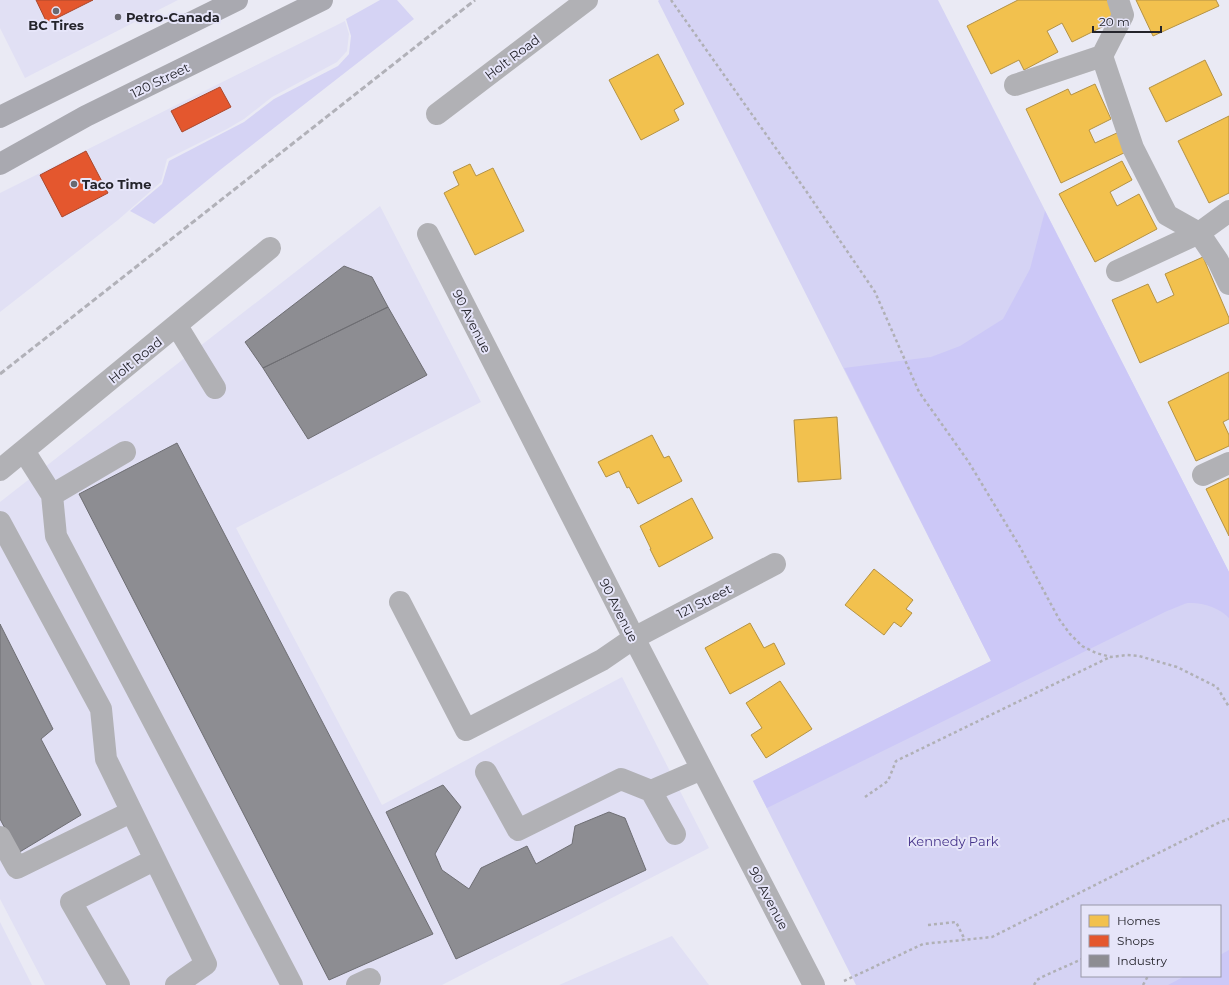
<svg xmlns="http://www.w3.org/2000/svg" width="1229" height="985" font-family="Montserrat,sans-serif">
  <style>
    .built { fill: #e1e0f4 }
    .green { fill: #d5d3f4; fill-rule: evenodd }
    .forest { fill: #ccc8f7 }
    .homes { fill: #f2c14e; stroke: #b49244 }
    .shops { fill: #e4572e; stroke: #aa482d }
    .industry { fill: #8d8d92; stroke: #6e6e73 }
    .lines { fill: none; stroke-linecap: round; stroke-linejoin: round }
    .path { stroke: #b0b0b5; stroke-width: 2.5; stroke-dasharray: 3 3; stroke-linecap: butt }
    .minor { stroke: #b1b1b5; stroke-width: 22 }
    .major { stroke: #a9a9b0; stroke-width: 22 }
    .rail { stroke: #b1b1b8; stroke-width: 3; stroke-dasharray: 6 3; stroke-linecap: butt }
    .poi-dot { fill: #696971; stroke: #e6e5f9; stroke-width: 1.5 }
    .labels { text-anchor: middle; stroke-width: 4; stroke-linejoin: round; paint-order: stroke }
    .poi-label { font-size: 13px; font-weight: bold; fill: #24242b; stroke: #e6e5f9; text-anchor: start }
    .street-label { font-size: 13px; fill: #24242b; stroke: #e6e5f9 }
    .park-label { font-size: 13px; fill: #46348b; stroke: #e6e5f9 }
  </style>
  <rect width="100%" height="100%" fill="#eaeaf4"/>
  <!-- built -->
  <path class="built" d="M0 0H178L25 78 0 28Z
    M345 21 349 34 347 51 337 62 272 97 244 119 227 129 167 159 161 182 118 220 0 312V193Z
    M380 206 481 402 236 528 382 805 622 677 709 848 442 985H45L0 899V502Z
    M0 922 32 985H0Z
    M672 936 709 985H559Z"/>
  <!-- green -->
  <path class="green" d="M380 0H397L414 19 220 170 154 224 130 211 162 184 169 161 244 122 274 99 338 66 349 54 351 36 346 19Z
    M659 0H938L1229 572V985H856L753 781 991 661 658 1ZM1082 906H1220V976H1082Z"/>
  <!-- forest -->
  <path class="forest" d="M1045 211 1229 572V618C1220 608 1202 602 1188 603 1182 604 1174 609 1167 611L767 808 753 781 991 661 844 368 931 357 960 346 1003 319 1030 269Z
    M1229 950V985H1168L1185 976H1220V955Z"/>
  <!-- homes -->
  <path class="homes" d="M1018 0H1108L1118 19 1072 42 1062 23 1047 31 1058 52 1024 70 1019 60 991 74 967 26Z
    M1136 0H1216L1219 6 1153 36Z
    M658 54 684 104 674 110 679 120 641 140 609 80Z
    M1205 60 1222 95 1166 122 1149 88Z
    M1095 84 1111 119 1089 130 1095 143 1119 132 1128 151 1061 183 1026 109 1068 89 1071 95Z
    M1229 116V193L1209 203 1178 141Z
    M1122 161 1132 180 1110 192 1117 206 1139 194 1157 229 1095 262 1059 194Z
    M470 164 476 176 493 168 524 231 475 255 444 193 459 185 453 172Z
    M1203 257 1229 318V323L1140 363 1112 300 1148 284 1157 303 1174 295 1165 274Z
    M1229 372V419L1223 422 1229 435V446L1196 461 1168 402Z
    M837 417 841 479 798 482 794 420Z
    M652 435 664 458 669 456 682 481 638 504 629 487 627 488 619 471 606 477 598 462Z
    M1229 478V536L1206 489Z
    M692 498 713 538 659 567 650 549H651L640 526Z
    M874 569 913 600 906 609 912 613 901 627 894 622 884 635 845 605Z
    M750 623 764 648 774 643 785 664 730 694 705 648Z
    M780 681 812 729 766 758 751 735 762 728 746 703Z"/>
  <!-- shops -->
  <path class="shops" d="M36 0H93L47 23Z
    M220 87 231 107 182 132 171 111Z
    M86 151 108 193 62 217 40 175Z"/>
  <!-- industry -->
  <path class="industry" d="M344 266 372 277 388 307 263 368 245 342Z
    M388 307 427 375 308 439 263 368Z
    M177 443 433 934 329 980 79 494Z
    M0 624 53 729 41 739 81 815 18 853 0 819Z
    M443 785 461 807 435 854 442 870 469 889 481 868 527 846 536 864 572 844 575 826 609 812 625 818 646 870 456 959 386 812Z"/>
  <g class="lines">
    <!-- path -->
    <path class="path" d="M671 0 804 188 875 292 919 392 968 461 1020 547 1059 619 1070 634 1082 646 1096 653 1111 657 1127 655 1139 656 1177 667 1217 687 1229 707
      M865 797 888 781 896 761 1110 657
      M928 925 956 922 965 940
      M844 981 923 944 992 937 1218 823 1229 819
      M1034 985 1037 980 1042 977 1082 959
      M1143 985 1148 976"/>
    <!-- minor -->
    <path class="minor" d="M1102 56 1133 148 1167 215 1199 233 1218 261 1229 284
      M1015 85 1102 56 1123 15 1118 0
      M437 114 587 0
      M428 234 634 638 814 985
      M1117 271 1199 233 1229 211
      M177 326 215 388
      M24 451 52 495 56 536 292 985
      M0 470 270 248
      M1203 475 1229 463
      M52 495 125 452
      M0 522 101 709 106 759 206 964 176 985
      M400 602 466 730 602 660 634 638 775 564
      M486 772 518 830 621 779 651 791 702 769
      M651 791 675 834
      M0 837 17 868 131 812
      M119 985 71 902 154 860
      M357 985 370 979"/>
    <!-- major -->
    <path class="major" d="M0 117 237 0
      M0 164 86 116 322 0"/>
    <!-- rail -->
    <path class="rail" d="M0 374 475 0"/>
  </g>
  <!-- markers -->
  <g class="poi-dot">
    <circle cx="56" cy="11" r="4"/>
    <circle cx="118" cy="17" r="4"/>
    <circle cx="74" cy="184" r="4"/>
  </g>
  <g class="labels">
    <!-- poi labels -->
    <g class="poi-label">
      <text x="126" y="22">Petro-Canada</text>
      <text x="56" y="30" text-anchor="middle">BC Tires</text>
      <text x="82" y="189">Taco Time</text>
    </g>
    <!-- street labels -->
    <g class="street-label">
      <text transform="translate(512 57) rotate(-37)" y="5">Holt Road</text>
      <text transform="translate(160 80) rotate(-26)" y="5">120 Street</text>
      <text transform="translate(472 321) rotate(63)" y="5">90 Avenue</text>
      <text transform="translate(135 360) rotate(-39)" y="5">Holt Road</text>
      <text transform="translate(704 601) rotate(-27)" y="5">121 Street</text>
      <text transform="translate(619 610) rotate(63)" y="5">90 Avenue</text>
      <text transform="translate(769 898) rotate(62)" y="5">90 Avenue</text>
    </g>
    <!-- park labels -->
    <g class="park-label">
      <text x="953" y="846">Kennedy Park</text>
    </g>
  </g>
  <!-- legend -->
  <rect x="1081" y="905" width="140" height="72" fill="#e6e5f9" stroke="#9898a7"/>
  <rect x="1089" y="915" width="20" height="12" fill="#f2c14e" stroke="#9898a7"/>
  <text x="1117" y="925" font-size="12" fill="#24242b">Homes</text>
  <rect x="1089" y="935" width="20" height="12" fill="#e4572e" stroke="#9898a7"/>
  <text x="1117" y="945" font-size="12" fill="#24242b">Shops</text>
  <rect x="1089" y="955" width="20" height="12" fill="#8d8d92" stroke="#9898a7"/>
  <text x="1117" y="965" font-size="12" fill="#24242b">Industry</text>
  <!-- scale -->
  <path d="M1093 26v6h68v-6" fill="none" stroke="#24242b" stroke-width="2"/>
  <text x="1099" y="26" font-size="12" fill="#24242b" stroke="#e6e5f9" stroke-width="3" paint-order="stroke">20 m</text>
</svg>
